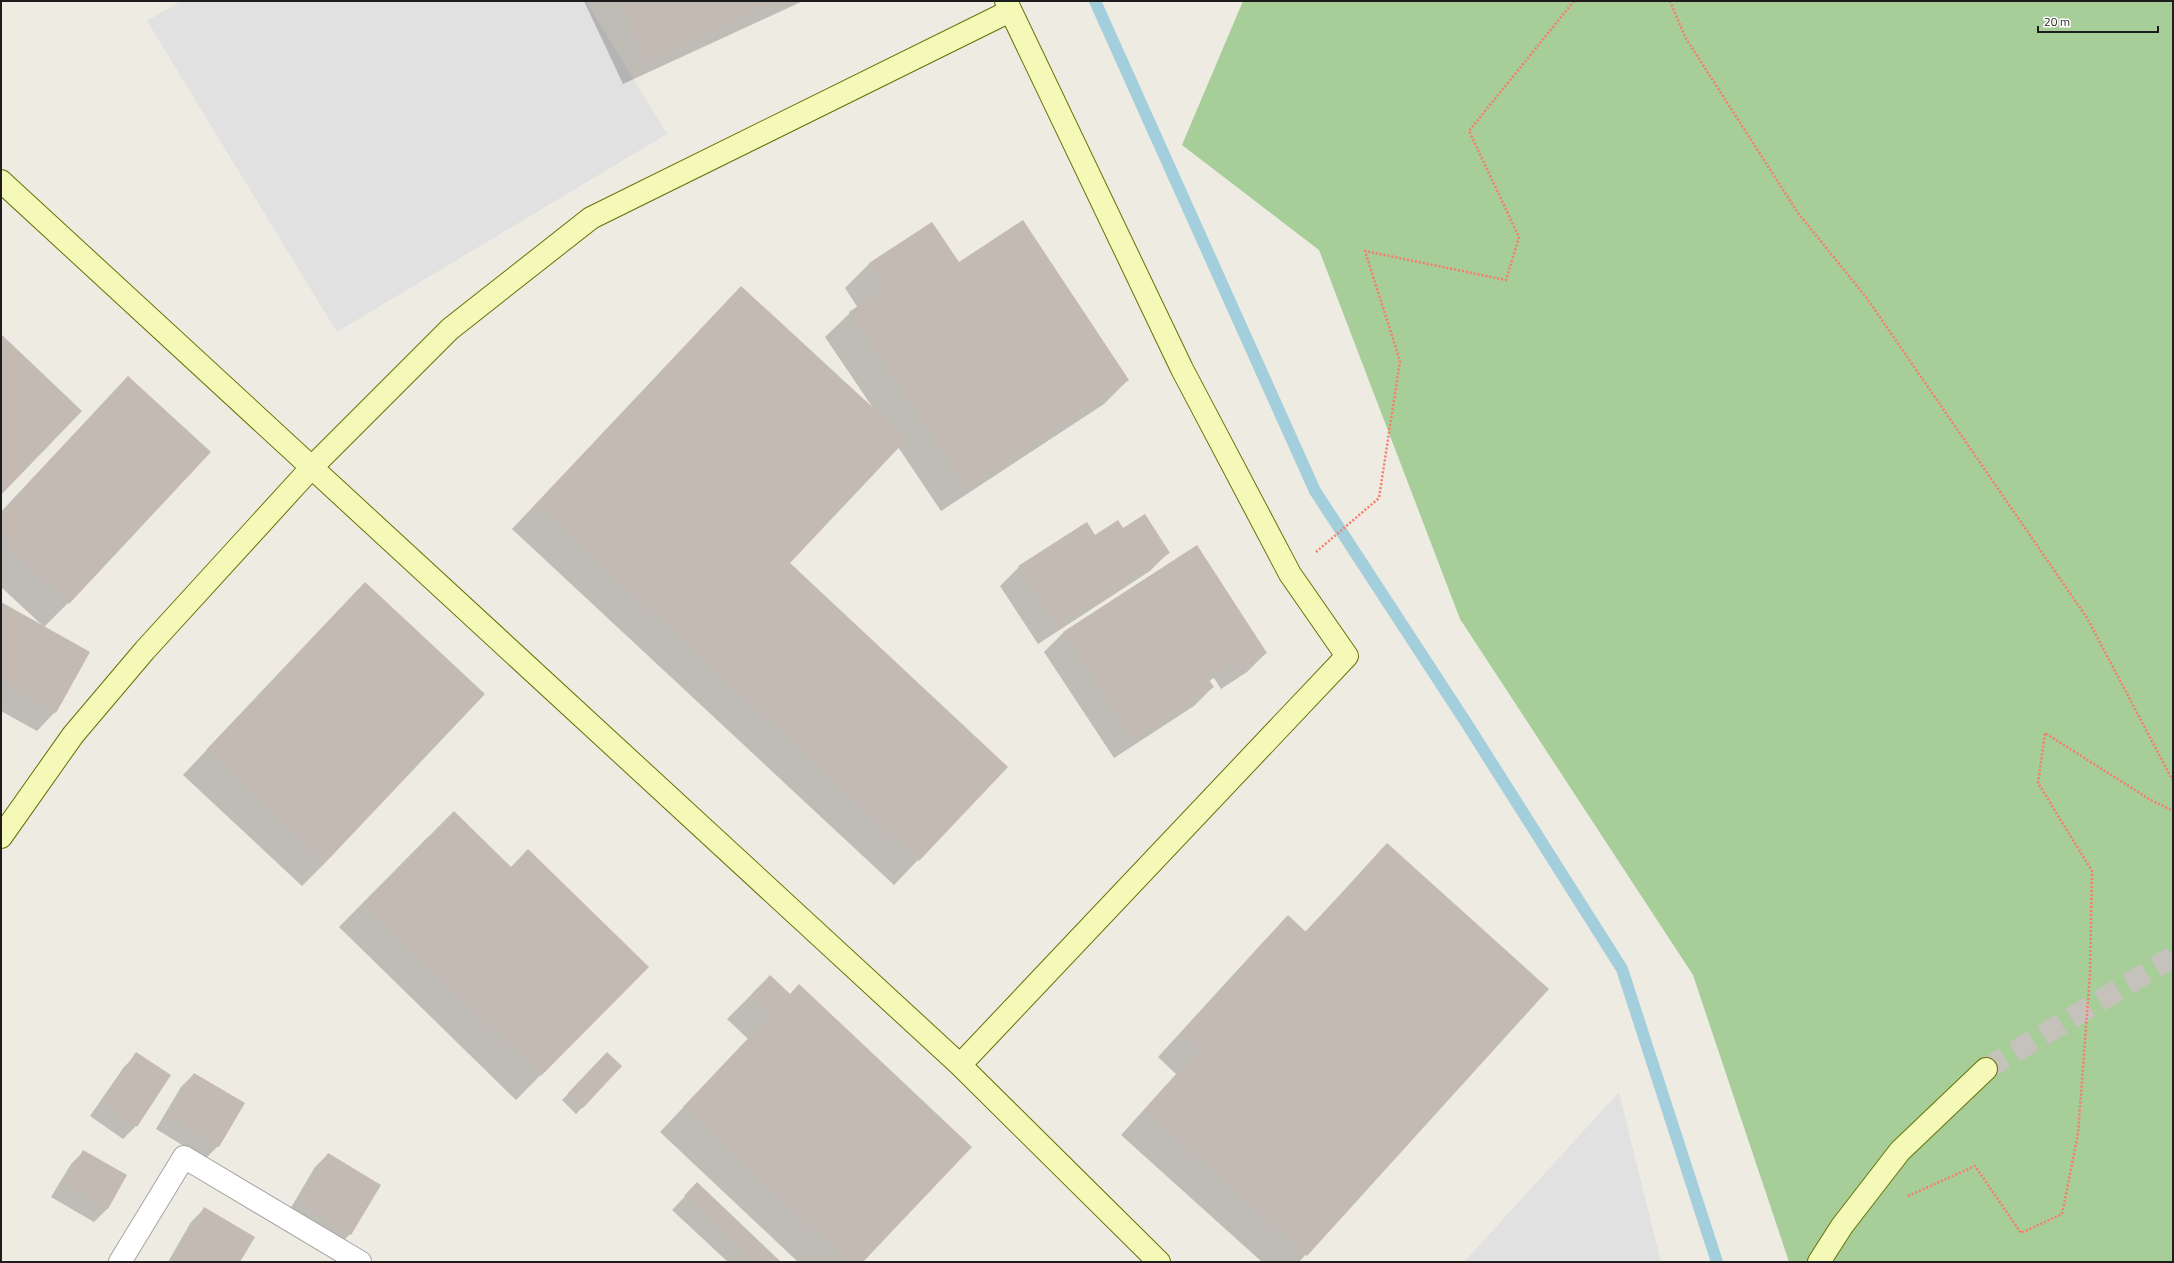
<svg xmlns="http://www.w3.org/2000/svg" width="2174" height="1263" font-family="'Titillium Web',sans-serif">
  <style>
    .forest { fill: #a7ce98 }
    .parking { fill: #e1e1e1 }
    .shadow { fill: #0003 }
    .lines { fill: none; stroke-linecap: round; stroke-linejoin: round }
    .stream { stroke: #a3cedc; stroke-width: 12 }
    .building { fill: #c3bab3 }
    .secondary-tunnel { stroke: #c4c2bb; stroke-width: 22; stroke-dasharray: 22 11; stroke-linecap: butt }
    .street-casing { stroke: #a4a4a4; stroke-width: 24 }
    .secondary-casing { stroke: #657305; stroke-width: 24 }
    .path { stroke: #f97b6a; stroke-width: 2.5; stroke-dasharray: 2 2; stroke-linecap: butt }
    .street { stroke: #fff; stroke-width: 22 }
    .secondary { stroke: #f4f9b7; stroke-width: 22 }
  </style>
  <rect width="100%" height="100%" fill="#eeebe3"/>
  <!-- forest -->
  <path class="forest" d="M1243 1H2173V1262H1789L1693 975 1460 619 1319 250 1182 145Z"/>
  <!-- parking -->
  <path class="parking" d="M181 1H586L667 134 337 332 147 21Z
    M1619 1092 1661 1262H1464Z"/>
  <!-- shadow -->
  <path class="shadow" d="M584 1H803L623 84Z
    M932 223 959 264 1128 380 1104 404 941 511 898 447 788 563 1007 767 894 885 512 529 717 312 873 408 825 337 850 313 858 308 845 288 869 264Z
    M128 377 68 603 44 627 55 712 37 731 1 711V603L42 625 1 587V512Z
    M1086 523 1094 536 1123 530 1169 552 1150 571 1038 644 1000 586 1019 567Z
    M1197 547 1266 653 1247 672 1221 689 1214 678 1209 681 1213 687 1194 706 1114 758 1044 652 1063 633Z
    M341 608 326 862 302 886 183 775Z
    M429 836 511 868 647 967 516 1100 339 927Z
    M1387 845 1547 990 1299 1262H1262L1121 1135 1176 1074 1158 1057 1264 941 1288 916 1305 932Z
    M770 976 789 995 862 1262H798L660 1132 748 1039 727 1019Z
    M137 1054 136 1126 123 1139 90 1116 124 1067Z
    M607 1054 621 1067 576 1114 562 1100Z
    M194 1074 218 1146 205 1159 156 1129 181 1087Z
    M83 1152 126 1175 107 1209 94 1222 51 1197 71 1164Z
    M328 1154 350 1234 338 1247 286 1216 315 1167Z
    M697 1184 780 1262H728L672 1210Z
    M204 1209 239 1262H168L191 1222Z"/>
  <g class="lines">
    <!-- stream -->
    <path class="stream" d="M1095 1 1315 491 1467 724 1622 969 1717 1262"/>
  </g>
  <!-- building -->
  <path class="building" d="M619 1H776L647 61Z
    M1023 220 1129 380 966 488 849 312 885 288 869 263 932 222 959 262Z
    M741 286 907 439 790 563 1008 767 919 861 536 504Z
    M1 334 82 411 1 495Z
    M128 376 211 452 69 604 1 541V512Z
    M1145 514 1170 553 1057 626 1018 566 1087 522 1095 535 1118 520 1123 528Z
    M1197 545 1267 653 1241 670 1234 660 1207 677 1214 687 1133 740 1063 632Z
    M365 582 485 694 326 862 206 750Z
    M1 602 90 652 56 713 1 682Z
    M454 811 511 867 528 849 649 967 541 1076 363 903Z
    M1387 843 1549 989 1307 1256 1145 1110 1200 1049 1181 1033 1288 915 1306 932Z
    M770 975 790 994 799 984 972 1147 863 1262H848L683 1107 771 1014 751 995Z
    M136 1052 171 1075 137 1127 102 1103Z
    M607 1052 622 1066 583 1108 568 1093Z
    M194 1073 245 1103 219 1147 168 1116Z
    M83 1150 127 1175 108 1209 64 1184Z
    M328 1153 381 1185 351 1235 298 1203Z
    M697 1182 781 1262H754L684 1196Z
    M204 1207 255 1237 240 1262H184L175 1257Z
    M816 1251 827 1262H805Z"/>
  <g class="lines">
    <!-- secondary-tunnel -->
    <path class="secondary-tunnel" d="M1986 1069 2173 957"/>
    <defs>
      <path id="street" d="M120 1262 184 1157 360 1262"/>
      <path id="secondary" d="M1 181 960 1065 1159 1262
        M1 837 73 735 145 650 313 466 450 329 591 218 1010 11
        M960 1065 1347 656 1290 574 1182 369 1006 1
        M1819 1262 1842 1226 1900 1151 1986 1069"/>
    </defs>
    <!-- street casing -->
    <use href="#street" class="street-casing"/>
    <!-- secondary casing -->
    <use href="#secondary" class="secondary-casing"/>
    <!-- path -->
    <path class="path" d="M1670 1 1685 37 1798 213 1866 297 2087 618 2173 781
      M1316 552 1379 498 1400 361 1365 251 1506 280 1519 237 1469 131 1574 1
      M1908 1196 1975 1166 2021 1233 2062 1214 2078 1134 2090 974 2092 871 2038 783 2045 733 2149 799 2173 811"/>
    <!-- street -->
    <use href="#street" class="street"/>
    <!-- secondary -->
    <use href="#secondary" class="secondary"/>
  </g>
  <!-- border -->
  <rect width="2174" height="1263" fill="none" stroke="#1d1d1d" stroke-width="4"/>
  <!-- scale -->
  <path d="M2038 26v6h120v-6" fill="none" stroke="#1d1d1d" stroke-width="2"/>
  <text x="2044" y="26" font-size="12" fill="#1d1d1d" stroke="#ffffff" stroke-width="3" paint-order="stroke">20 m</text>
</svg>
